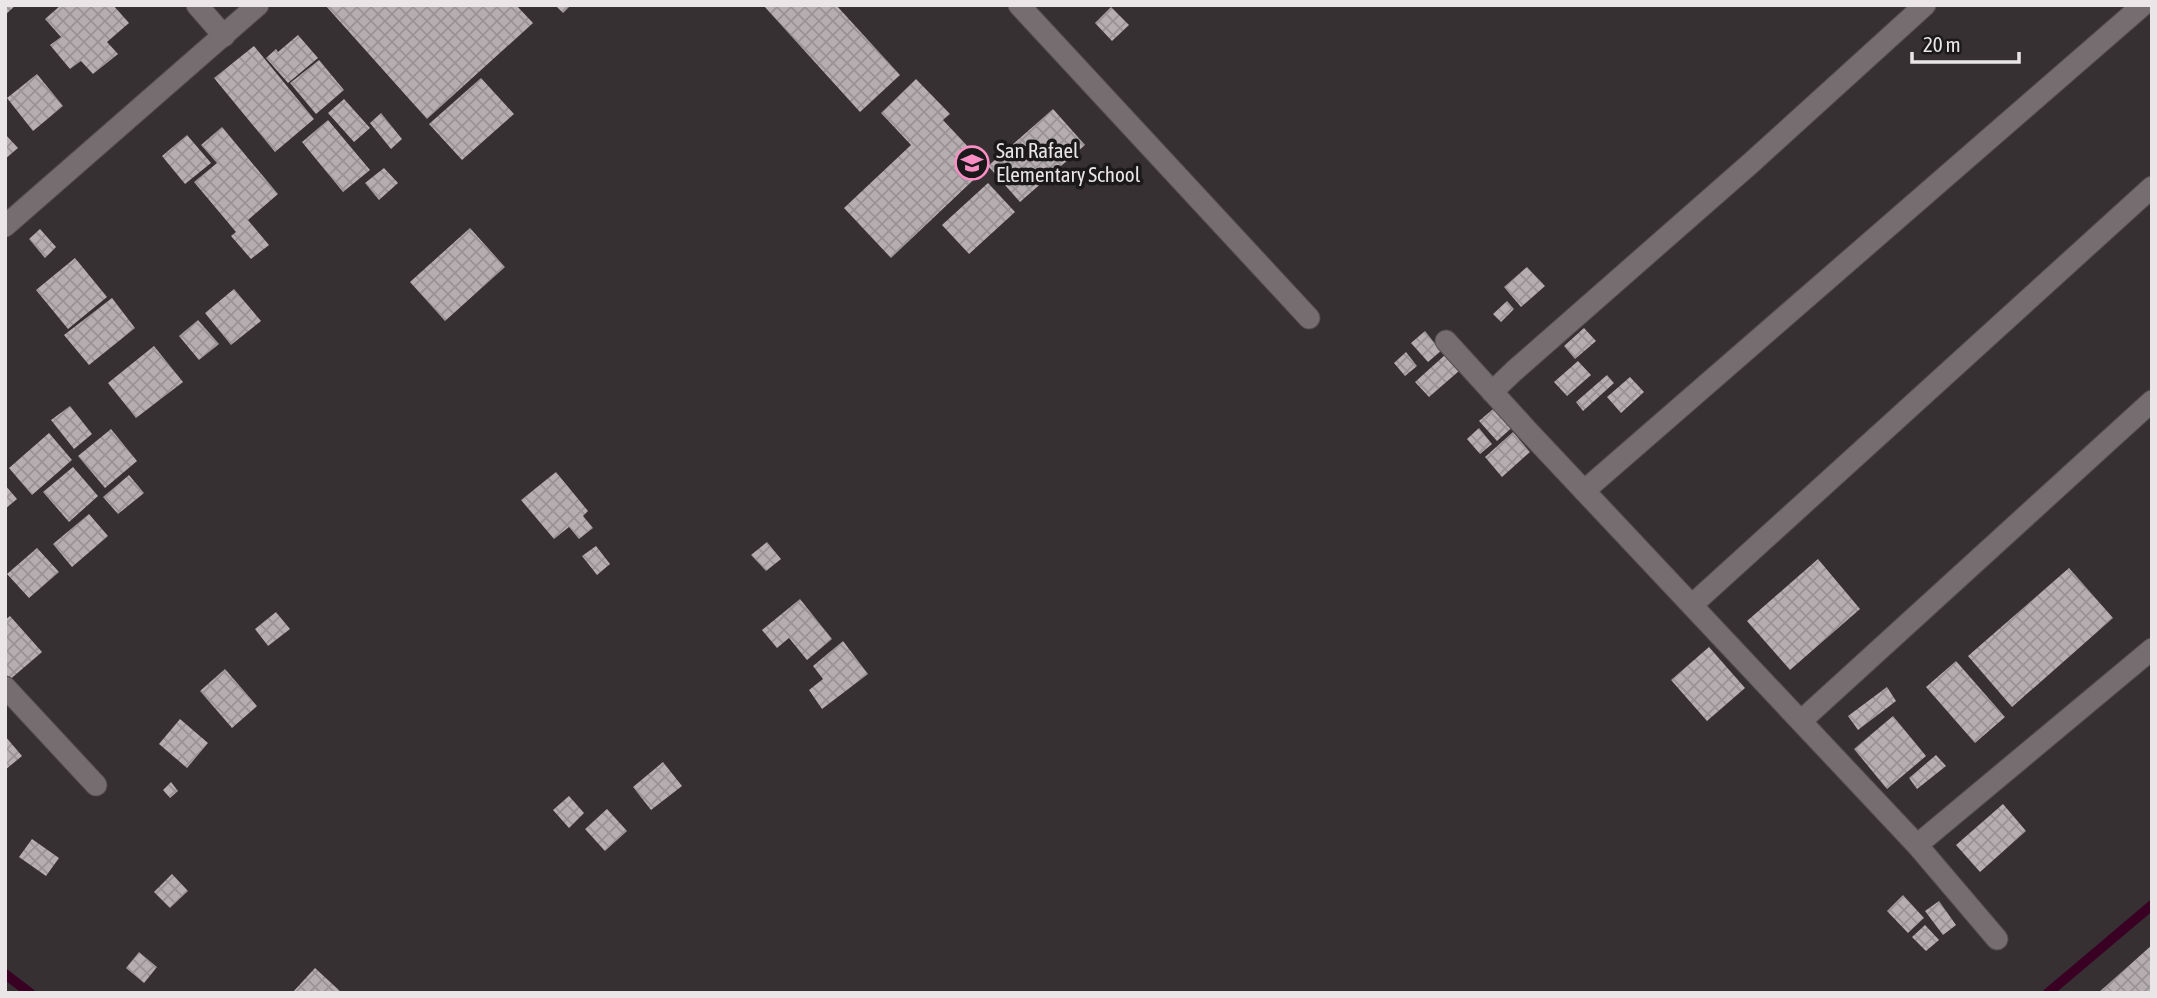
<svg xmlns="http://www.w3.org/2000/svg" width="2157" height="998" font-family="'Asap Condensed',sans-serif">
  <style>
    .lines { fill: none; stroke-linecap: round; stroke-linejoin: round }
    .stream { stroke: #3a0023; stroke-width: 10 }
    .building { fill: url(#building-cross-hatch) }
    .street-casing { stroke: #534e50; stroke-width: 23 }
    .secondary-casing { stroke: #534e50; stroke-width: 23 }
    .street { stroke: #756d70; stroke-width: 21 }
    .secondary { stroke: #756d70; stroke-width: 21 }
    .labels { text-anchor: middle; stroke-width: 7; stroke-linejoin: round; paint-order: stroke }
    .poi-label { font-size: 21px; fill: #eae6e8; stroke: #1c191a; text-anchor: start }
  </style>
  <defs>
    <pattern id="building-cross-hatch" width="8" height="8" patternUnits="userSpaceOnUse" patternTransform="scale(1.75)"><rect width="8" height="8" fill="#b5adb0"/><path d="M0 0l8 8M0 8l8-8" fill="none" stroke="#999396"/></pattern>
  </defs>
  <rect width="100%" height="100%" fill="#363033"/>
  <g class="lines">
    <!-- stream -->
    <path class="stream" d="M5 974 30 993
      M2048 993 2152 905"/>
  </g>
  <!-- building -->
  <path class="building" d="M5 5H16L5 15Z
    M61 5H113L129 23 107 42 118 54 93 74 81 61 70 69 50 45 61 37 45 19Z
    M325 5H516L533 23 427 119Z
    M555 5H571L563 13Z
    M763 5H836L900 75 860 112Z
    M1111 7 1129 25 1112 41 1095 23Z
    M298 35 318 58 288 83 266 58 276 49 278 52Z
    M254 46 314 119 275 152 214 78Z
    M319 60 344 90 316 114 290 83Z
    M37 74 63 106 33 131 7 98Z
    M481 78 514 114 462 160 429 124Z
    M916 79 950 114 943 120 987 167 891 258 844 208 911 145 881 113Z
    M344 99 370 128 354 142 328 113Z
    M1053 109 1085 145 1020 202 988 166Z
    M381 113 402 139 391 149 370 123Z
    M328 120 370 170 343 192 302 142Z
    M222 127 278 194 248 220 269 245 251 259 231 236 236 232 194 182 217 163 201 145Z
    M5 134 18 148 5 159Z
    M187 135 211 163 185 184 162 156Z
    M384 168 398 183 379 200 365 183Z
    M988 183 1015 212 969 254 942 225Z
    M470 228 505 267 445 321 410 282Z
    M40 229 56 247 45 258 29 239Z
    M75 258 107 297 68 329 36 290Z
    M1527 267 1545 286 1521 307 1504 287Z
    M234 289 261 321 231 345 205 313Z
    M112 298 135 328 89 365 64 335Z
    M1507 301 1514 309 1501 322 1493 314Z
    M198 320 219 344 199 360 179 336Z
    M1584 328 1596 341 1575 359 1564 346Z
    M1425 331 1441 351 1428 362 1411 343Z
    M154 346 183 382 136 418 108 383Z
    M1406 352 1417 366 1405 376 1394 363Z
    M1445 355 1459 371 1429 397 1415 382Z
    M1578 361 1591 375 1567 396 1554 382Z
    M1607 375 1614 383 1583 411 1576 402Z
    M1630 377 1644 392 1621 413 1607 397Z
    M1499 404 1516 424 1497 441 1479 421Z
    M70 406 92 434 74 449 51 420Z
    M1479 428 1492 444 1480 454 1467 439Z
    M111 429 137 461 105 488 78 456Z
    M1513 432 1530 452 1502 477 1485 457Z
    M49 433 72 460 32 495 9 468Z
    M73 467 98 496 69 522 43 492Z
    M556 472 588 511 583 516 593 528 579 539 569 527 554 539 521 500Z
    M129 475 144 493 118 514 103 497Z
    M5 485 17 499 5 509Z
    M89 514 108 536 72 567 53 544Z
    M767 542 781 559 766 571 751 555Z
    M596 546 610 564 597 575 582 556Z
    M37 548 59 572 29 598 7 574Z
    M1818 559 1860 609 1790 670 1747 621Z
    M2069 568 2113 618 2012 707 1968 656Z
    M800 599 832 639 807 660 789 638 777 648 762 630Z
    M276 612 290 629 268 646 255 629Z
    M10 616 42 652 7 682 5 620Z
    M843 641 868 674 822 709 809 690 823 679 813 666Z
    M1709 647 1745 688 1707 721 1671 680Z
    M1956 661 2005 717 1975 743 1926 687Z
    M225 669 257 706 232 728 200 691Z
    M1887 687 1896 701 1858 730 1848 716Z
    M1893 716 1926 756 1887 789 1854 749Z
    M180 719 208 743 187 768 159 744Z
    M5 736 22 756 5 770Z
    M1936 755 1946 766 1917 789 1909 778Z
    M663 762 682 786 651 810 633 787Z
    M171 782 178 791 170 798 163 790Z
    M569 796 584 813 569 828 553 810Z
    M2003 804 2026 831 1980 872 1956 845Z
    M607 809 627 831 605 851 585 829Z
    M32 839 59 858 46 876 19 857Z
    M172 874 188 891 170 908 154 892Z
    M1903 895 1924 918 1908 933 1887 911Z
    M1939 901 1956 925 1943 935 1925 911Z
    M1925 925 1939 940 1926 951 1912 937Z
    M2152 945V993H2098Z
    M139 952 157 967 144 983 126 968Z
    M315 968 342 993H292Z"/>
  <g class="lines">
    <defs>
      <path id="street" d="M197 5 224 36
        M1019 5 1309 318
        M1446 341 1527 430 1917 845 1997 939
        M1492 392 1514 371 1751 163 1925 5
        M1584 491 2143 5
        M1692 605 2152 187
        M5 687 96 785
        M1801 721 2152 401
        M1917 845 2152 649"/>
      <path id="secondary" d="M5 226 258 5"/>
    </defs>
    <!-- street casing -->
    <use href="#street" class="street-casing"/>
    <!-- secondary casing -->
    <use href="#secondary" class="secondary-casing"/>
    <!-- street -->
    <use href="#street" class="street"/>
    <!-- secondary -->
    <use href="#secondary" class="secondary"/>
  </g>
  <!-- icons -->
  <defs>
    <symbol id="school-ring" viewBox="-11 -11 22 22"><circle r="9.5" fill="#1c191a" stroke="#fb8fc5" stroke-width="1.5"/><path d="M0-5L7-2L0 1L-7-2ZM-4 1L0 2.5L4 1V4Q0 6-4 4Z" fill="#fb8fc5"/></symbol>
  </defs>
  <g fill-rule="evenodd">
    <use href="#school-ring" x="953" y="144" width="38" height="38"/>
  </g>
  <g class="labels">
    <!-- poi labels -->
    <g class="poi-label">
      <text x="996" y="158">San Rafael<tspan x="996" dy="24">Elementary School</tspan></text>
    </g>
  </g>
  <!-- border -->
  <rect width="2157" height="998" fill="none" stroke="#eae6e8" stroke-width="14"/>
  <!-- scale -->
  <path d="M1912 52v10h107v-10" fill="none" stroke="#eae6e8" stroke-width="3.5"/>
  <text x="1923" y="52" font-size="21" fill="#eae6e8" stroke="#1c191a" stroke-width="5" paint-order="stroke">20 m</text>
</svg>
